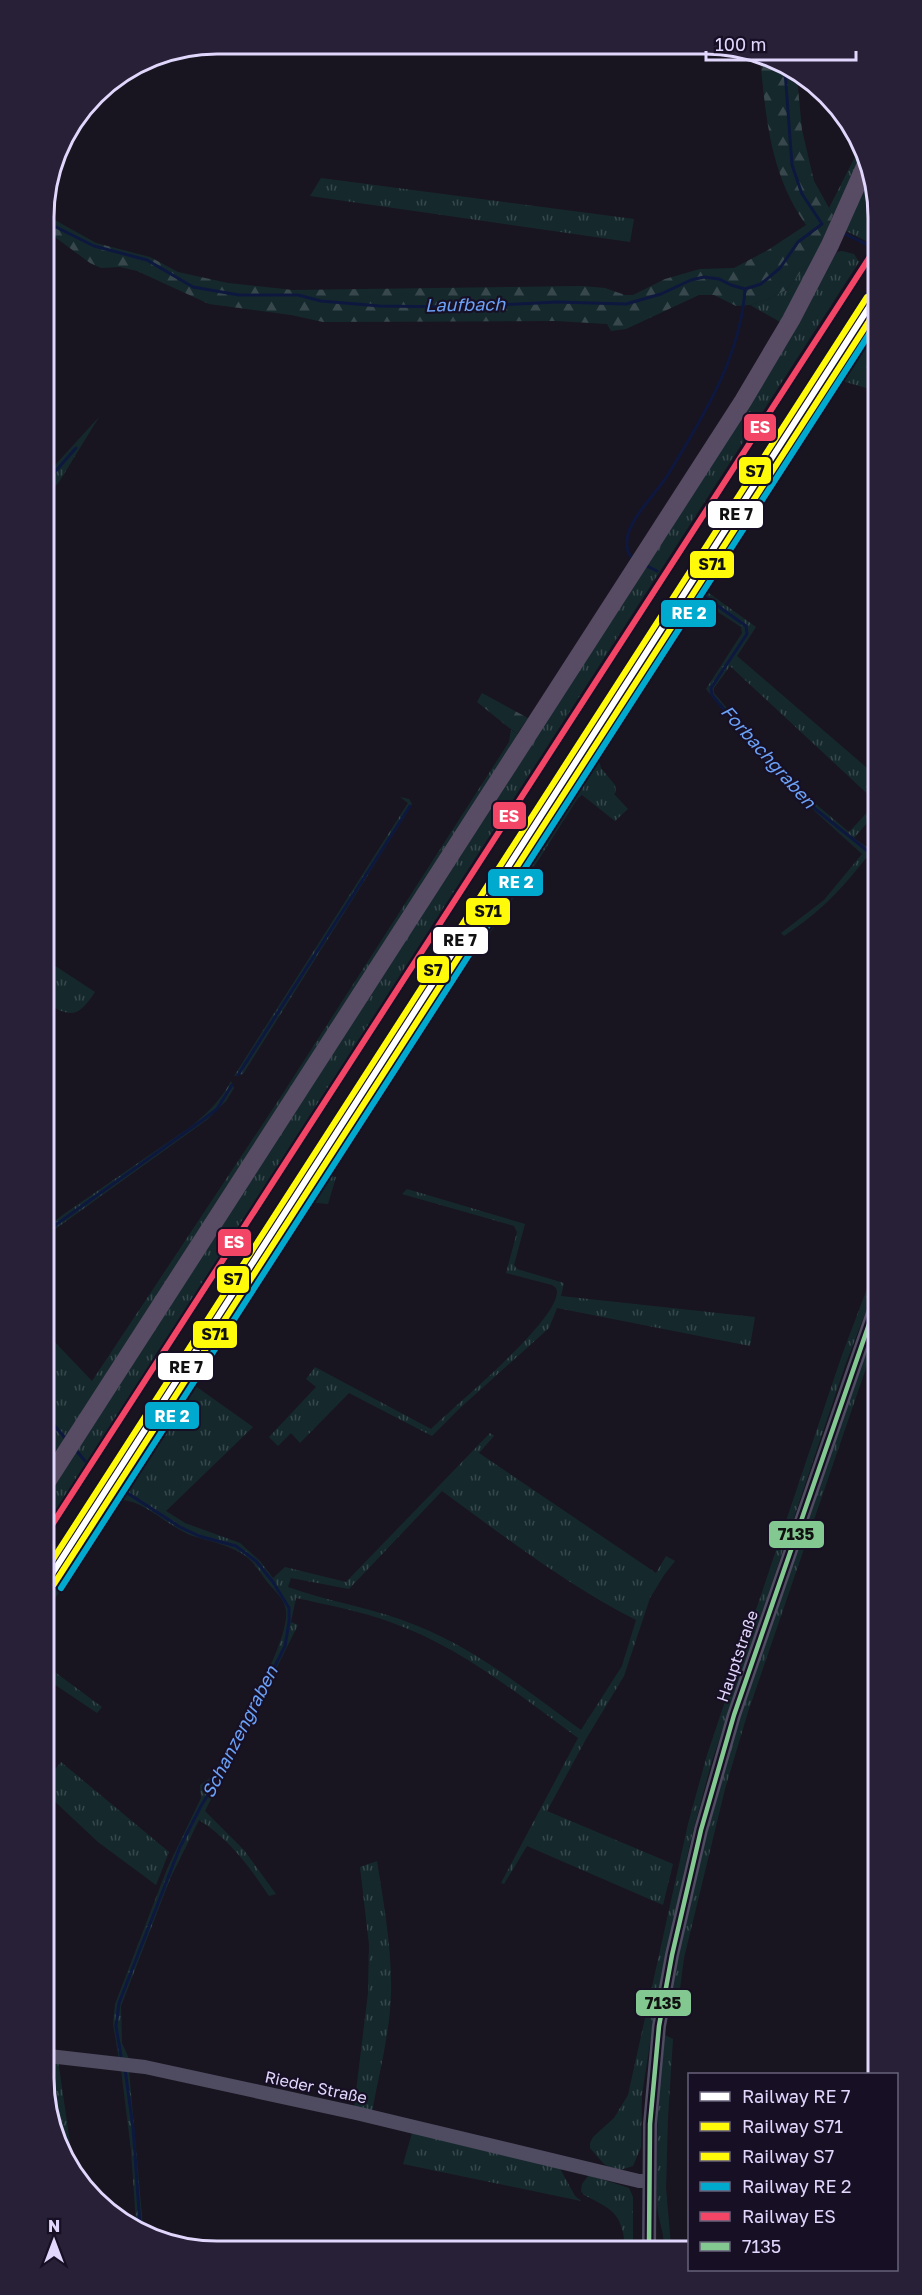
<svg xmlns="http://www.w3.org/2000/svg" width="922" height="2295" font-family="'Golos Text',sans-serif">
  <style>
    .grass { fill: url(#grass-tufts); fill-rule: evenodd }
    .forest { fill: url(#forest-firs) }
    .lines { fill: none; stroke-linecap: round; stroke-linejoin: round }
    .stream { stroke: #0e183f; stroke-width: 3 }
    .tertiary { stroke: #4f4b61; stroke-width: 14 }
    .primary { stroke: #584c65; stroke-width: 18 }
    .bus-1-casing { stroke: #171025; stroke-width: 9 }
    .bus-1 { stroke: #84c891; stroke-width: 4.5 }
    .rail-1-casing { stroke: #171025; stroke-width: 10 }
    .rail-2-casing { stroke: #171025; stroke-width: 10 }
    .rail-3-casing { stroke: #171025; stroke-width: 10 }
    .rail-4-casing { stroke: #171025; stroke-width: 10 }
    .rail-5-casing { stroke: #171025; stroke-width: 10 }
    .rail-1 { stroke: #fff; stroke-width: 6 }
    .rail-2 { stroke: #fff90a; stroke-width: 6 }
    .rail-3 { stroke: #fff90a; stroke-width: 6 }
    .rail-4 { stroke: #00a9ce; stroke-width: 6 }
    .rail-5 { stroke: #f34667; stroke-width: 6 }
    .labels { text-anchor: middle; stroke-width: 4.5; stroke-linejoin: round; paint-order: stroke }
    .street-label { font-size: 16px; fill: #e1d7fd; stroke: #171025 }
    .water-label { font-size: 18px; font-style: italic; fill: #6ba1f7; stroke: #171025 }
    .rim { fill: none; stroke: #e1d7fd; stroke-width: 3 }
    .line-badge { stroke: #171025; stroke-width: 2 }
    .badge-label { font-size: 16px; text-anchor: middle; font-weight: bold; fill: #fff }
    .pale-badge-label { font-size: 16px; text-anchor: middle; font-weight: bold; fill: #111 }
  </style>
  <defs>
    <pattern id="grass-tufts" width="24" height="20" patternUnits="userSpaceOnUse" patternTransform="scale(1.5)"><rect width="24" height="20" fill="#15292d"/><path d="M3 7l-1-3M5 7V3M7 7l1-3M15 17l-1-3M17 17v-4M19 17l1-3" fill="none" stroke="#37474c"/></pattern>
    <pattern id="forest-firs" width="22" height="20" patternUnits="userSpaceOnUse" patternTransform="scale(1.5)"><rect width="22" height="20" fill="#15292d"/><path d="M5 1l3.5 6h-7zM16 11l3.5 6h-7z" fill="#37474c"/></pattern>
  </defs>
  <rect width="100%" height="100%" fill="#181520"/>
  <!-- grass -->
  <path class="grass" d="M859 149 863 155 837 216 833 215 829 208Z
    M870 168 873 172V241L870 243 846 231 848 222Z
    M321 178 634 219 630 242 310 196Z
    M821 249 782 323 750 305 771 298 786 290Z
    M842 251 854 254 859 262 48 1522V1492L210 1242 837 252Z
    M873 319V376H872L873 390 842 381 706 591 756 627 737 656 874 774V800L730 666 714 688V693L793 785 849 832 874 805 875 814 854 838 875 853V863L866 858C840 891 820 912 784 936L781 933 824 900 862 854 787 786 706 689 742 633 741 627 698 599 690 606 638 689 635 685Z
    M99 417 59 482 45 498V476Z
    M511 730 520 736 47 1470V1334L92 1381 278 1101 509 742Z
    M596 749 601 768 615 785 616 792 614 794 628 809 615 821 582 795 578 798 530 873 328 1175 336 1177 328 1204 307 1202 303 1213 278 1248 194 1385 253 1427 166 1511 185 1523 240 1543 260 1561 273 1578 285 1567 346 1582 490 1433 494 1436 479 1453 656 1573 666 1556 675 1561 664 1575 650 1598 624 1676 586 1739 547 1811 673 1864 663 1905 527 1846 504 1884 501 1883 578 1738C518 1694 461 1647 390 1622 360 1611 328 1605 296 1598L291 1622 298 1625 205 1811 244 1850 276 1894 269 1896C249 1866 229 1839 199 1820L170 1879 121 2006 122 2043 130 2061 119 2059 113 2024 115 2004 167 1869 201 1798 200 1785 213 1776C230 1744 291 1641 286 1610 284 1599 275 1591 268 1583 262 1575 256 1565 248 1558 232 1545 212 1542 193 1536 171 1529 143 1499 120 1500L48 1609V1596C233 1315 410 1029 596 749ZM442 1491C505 1537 567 1585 636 1620L622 1666 581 1730C528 1692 477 1649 415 1625 374 1608 330 1602 288 1587L291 1578 349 1589Z
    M400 797 409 799 412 804 410 808 243 1074 234 1076 408 803Z
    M46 960 95 992C79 1016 72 1019 46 1003Z
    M231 1081 234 1088 226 1101 208 1119 47 1235V1227L64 1214 193 1125C209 1111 221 1100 231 1081Z
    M407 1189 525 1224 514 1265 517 1269 564 1283 561 1296 755 1317 750 1346 557 1308 549 1328 459 1409 432 1436 349 1393 300 1443 291 1433 278 1446 269 1437 316 1387 306 1379 315 1367 431 1429C455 1405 557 1322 557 1292 557 1288 555 1287 552 1285L506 1273 517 1232 514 1226 402 1194Z
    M876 1265V1285L846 1363 711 1764 690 1843 655 2010 642 2095 641 2147 633 2166 620 2170 611 2168 604 2164 590 2148V2143L593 2137 614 2118 628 2095 688 1824 707 1755 842 1355Z
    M876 1319V1339L748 1712 725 1789 684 1958 677 2011 675 2015 671 2016 667 2013C675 1955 691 1897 705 1840 751 1664 817 1492 876 1319Z
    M48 1667 102 1707 97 1713 48 1680Z
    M61 1762 169 1852 156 1885 98 1842 49 1796 48 1778Z
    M377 1861C384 1905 392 1949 391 1993 390 2033 379 2073 372 2112L354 2108 368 1993 369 1945 360 1867Z
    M665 2035 673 2039 668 2117 666 2188 671 2246H664C664 2232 658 2219 657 2205 655 2150 659 2093 663 2038Z
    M49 2059 58 2060 73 2164 54 2131 49 2093Z
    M121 2069 129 2070 143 2227 136 2223 131 2150Z
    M413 2130 558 2165 575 2196 581 2201 403 2164Z
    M589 2175 629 2188 633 2197V2246H625C622 2212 611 2209 584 2195L581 2191 582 2184Z"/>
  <!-- forest -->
  <path class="forest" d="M760 58 797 78 802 130 814 181 833 215 821 249 786 290 771 298 750 305 736 306 714 295H699L626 329 611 331 607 324 556 321 323 322 291 315 209 304 137 271 120 267 101 268 90 263 44 229V214L96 243 150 257 178 272 228 283 293 290 581 286 605 288 625 295H633L665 279 700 269 734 268 768 250 806 225C770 174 766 118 760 58Z
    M482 693 528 718 517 734 477 702Z"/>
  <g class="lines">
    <!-- stream -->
    <path class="stream" d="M785 71 792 165 802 194 822 224
      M44 221 94 246 147 260 193 287 239 295H298L321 301 380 306 455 307 557 302 626 304 661 294 691 280 704 277 719 279 731 285 745 289 761 284 780 268 798 242 822 224
      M843 233 866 244
      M45 483 76 448
      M634 559C626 554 626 543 628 534 635 512 657 493 669 473 703 417 741 356 745 289
      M645 565 657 571
      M701 594 746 626 747 634 711 688 712 695 769 764 798 795 875 857
      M238 1075 410 806
      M47 1231 204 1119 217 1109 232 1085
      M47 1417 66 1439
      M75 1449 85 1461
      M118 1487 180 1527 199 1536 236 1546 256 1561 273 1582 289 1608V1622L285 1646 220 1775 201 1806 180 1847 119 2003 116 2026 121 2056
      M125 2069 133 2128 140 2225"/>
    <!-- tertiary -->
    <path class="tertiary" d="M49 2056 145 2067 356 2113 639 2181H649
      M649 2246 650 2124 659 2026 672 1955 701 1830 734 1715 876 1304"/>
    <!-- primary -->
    <path class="primary" d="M48 1480 743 401 791 320 830 245 867 162"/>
    <defs>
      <path id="bus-1" d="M649 2246 650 2124 659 2026 672 1955 701 1830 734 1715 876 1304"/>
    </defs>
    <!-- bus-1 casing -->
    <use href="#bus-1" class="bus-1-casing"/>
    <!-- bus-1 -->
    <use href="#bus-1" class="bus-1"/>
    <defs>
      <path id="rail-1" d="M48 1580 873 301"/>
      <path id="rail-2" d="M54 1584 873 315"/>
      <path id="rail-3" d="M48 1567 867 297"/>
      <path id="rail-4" d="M61 1588 873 328"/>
      <path id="rail-5" d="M48 1531 873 252"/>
    </defs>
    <!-- rail-1 casing -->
    <use href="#rail-1" class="rail-1-casing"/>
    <!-- rail-2 casing -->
    <use href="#rail-2" class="rail-2-casing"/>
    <!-- rail-3 casing -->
    <use href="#rail-3" class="rail-3-casing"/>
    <!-- rail-4 casing -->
    <use href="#rail-4" class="rail-4-casing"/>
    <!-- rail-5 casing -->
    <use href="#rail-5" class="rail-5-casing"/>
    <!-- rail-1 -->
    <use href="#rail-1" class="rail-1"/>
    <!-- rail-2 -->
    <use href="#rail-2" class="rail-2"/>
    <!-- rail-3 -->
    <use href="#rail-3" class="rail-3"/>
    <!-- rail-4 -->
    <use href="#rail-4" class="rail-4"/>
    <!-- rail-5 -->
    <use href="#rail-5" class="rail-5"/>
  </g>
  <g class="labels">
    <!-- street labels -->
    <g class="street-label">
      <text transform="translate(737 1656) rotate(-71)" y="6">Hauptstraße</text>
      <text transform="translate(316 2087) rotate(12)" y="6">Rieder Straße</text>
    </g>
    <!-- water labels -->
    <g class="water-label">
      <text transform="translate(465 305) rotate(-1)" y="6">Laufbach</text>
      <text transform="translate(768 757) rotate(48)" y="6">Forbachgraben</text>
      <text transform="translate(240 1732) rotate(-63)" y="6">Schanzengraben</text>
    </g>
  </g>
  <!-- crop -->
  <path d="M0 0H922V2295H0ZM217 54H705A163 163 0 0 1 868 217V2078A163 163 0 0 1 705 2241H217A163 163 0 0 1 54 2078V217A163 163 0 0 1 217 54Z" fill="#272036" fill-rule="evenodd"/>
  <path class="rim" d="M217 54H705A163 163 0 0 1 868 217V2078A163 163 0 0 1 705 2241H217A163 163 0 0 1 54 2078V217A163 163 0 0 1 217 54Z"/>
  <g class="line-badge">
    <rect x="743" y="413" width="34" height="29" rx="6" fill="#f34667"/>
    <rect x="738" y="456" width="34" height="29" rx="6" fill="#fff90a"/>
    <rect x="707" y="500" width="57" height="29" rx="6" fill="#fff"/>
    <rect x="689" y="550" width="46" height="29" rx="6" fill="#fff90a"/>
    <rect x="660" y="599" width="57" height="29" rx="6" fill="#00a9ce"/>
    <rect x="492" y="801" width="35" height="29" rx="6" fill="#f34667"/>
    <rect x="487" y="868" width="57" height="29" rx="6" fill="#00a9ce"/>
    <rect x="465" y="897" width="46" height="29" rx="6" fill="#fff90a"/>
    <rect x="432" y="926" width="57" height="29" rx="6" fill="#fff"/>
    <rect x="416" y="955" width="34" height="29" rx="6" fill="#fff90a"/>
    <rect x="217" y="1228" width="35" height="29" rx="6" fill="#f34667"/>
    <rect x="216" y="1265" width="34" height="29" rx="6" fill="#fff90a"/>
    <rect x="192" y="1320" width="46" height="29" rx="6" fill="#fff90a"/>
    <rect x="157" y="1352" width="57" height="29" rx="6" fill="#fff"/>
    <rect x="144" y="1401" width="56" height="29" rx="6" fill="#00a9ce"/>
    <rect x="768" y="1520" width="57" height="29" rx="6" fill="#84c891"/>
    <rect x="635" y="1989" width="57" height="28" rx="6" fill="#84c891"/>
  </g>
  <g class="badge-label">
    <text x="760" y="433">ES</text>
    <text x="689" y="619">RE 2</text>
    <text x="509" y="822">ES</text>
    <text x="516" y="888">RE 2</text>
    <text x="234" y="1248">ES</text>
    <text x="172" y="1422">RE 2</text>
  </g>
  <g class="pale-badge-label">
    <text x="755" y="477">S7</text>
    <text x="736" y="520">RE 7</text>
    <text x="712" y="570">S71</text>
    <text x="488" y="917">S71</text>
    <text x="460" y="946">RE 7</text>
    <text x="433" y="976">S7</text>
    <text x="233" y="1285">S7</text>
    <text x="215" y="1340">S71</text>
    <text x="186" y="1373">RE 7</text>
    <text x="796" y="1540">7135</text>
    <text x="663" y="2009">7135</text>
  </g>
  <!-- legend -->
  <rect x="688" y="2073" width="210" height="198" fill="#171025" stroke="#68607b" stroke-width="1.5"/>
  <rect x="700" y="2092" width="30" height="9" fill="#ffffff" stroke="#68607b" stroke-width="1.5"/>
  <text x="742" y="2103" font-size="18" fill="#e1d7fd">Railway RE 7</text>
  <rect x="700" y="2122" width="30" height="9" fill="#fff90a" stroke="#68607b" stroke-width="1.5"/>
  <text x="742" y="2133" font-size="18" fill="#e1d7fd">Railway S71</text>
  <rect x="700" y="2152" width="30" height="9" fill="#fff90a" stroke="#68607b" stroke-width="1.5"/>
  <text x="742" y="2163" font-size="18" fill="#e1d7fd">Railway S7</text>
  <rect x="700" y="2182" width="30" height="9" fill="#00a9ce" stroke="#68607b" stroke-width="1.5"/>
  <text x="742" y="2193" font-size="18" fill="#e1d7fd">Railway RE 2</text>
  <rect x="700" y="2212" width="30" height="9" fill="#f34667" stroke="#68607b" stroke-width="1.5"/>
  <text x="742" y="2223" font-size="18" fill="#e1d7fd">Railway ES</text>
  <rect x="700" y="2242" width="30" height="9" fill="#84c891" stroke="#68607b" stroke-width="1.5"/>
  <text x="742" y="2253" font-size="18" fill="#e1d7fd">7135</text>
  <!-- north arrow -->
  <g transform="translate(54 2241)" stroke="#171025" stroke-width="4.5" paint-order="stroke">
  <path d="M0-4.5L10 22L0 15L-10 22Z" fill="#e1d7fd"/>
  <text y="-9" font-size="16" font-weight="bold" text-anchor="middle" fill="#e1d7fd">N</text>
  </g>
  <!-- scale -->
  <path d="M706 51v9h150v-9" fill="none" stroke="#e1d7fd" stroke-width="3"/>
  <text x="715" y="51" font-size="18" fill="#e1d7fd" stroke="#171025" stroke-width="4.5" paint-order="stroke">100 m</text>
</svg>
